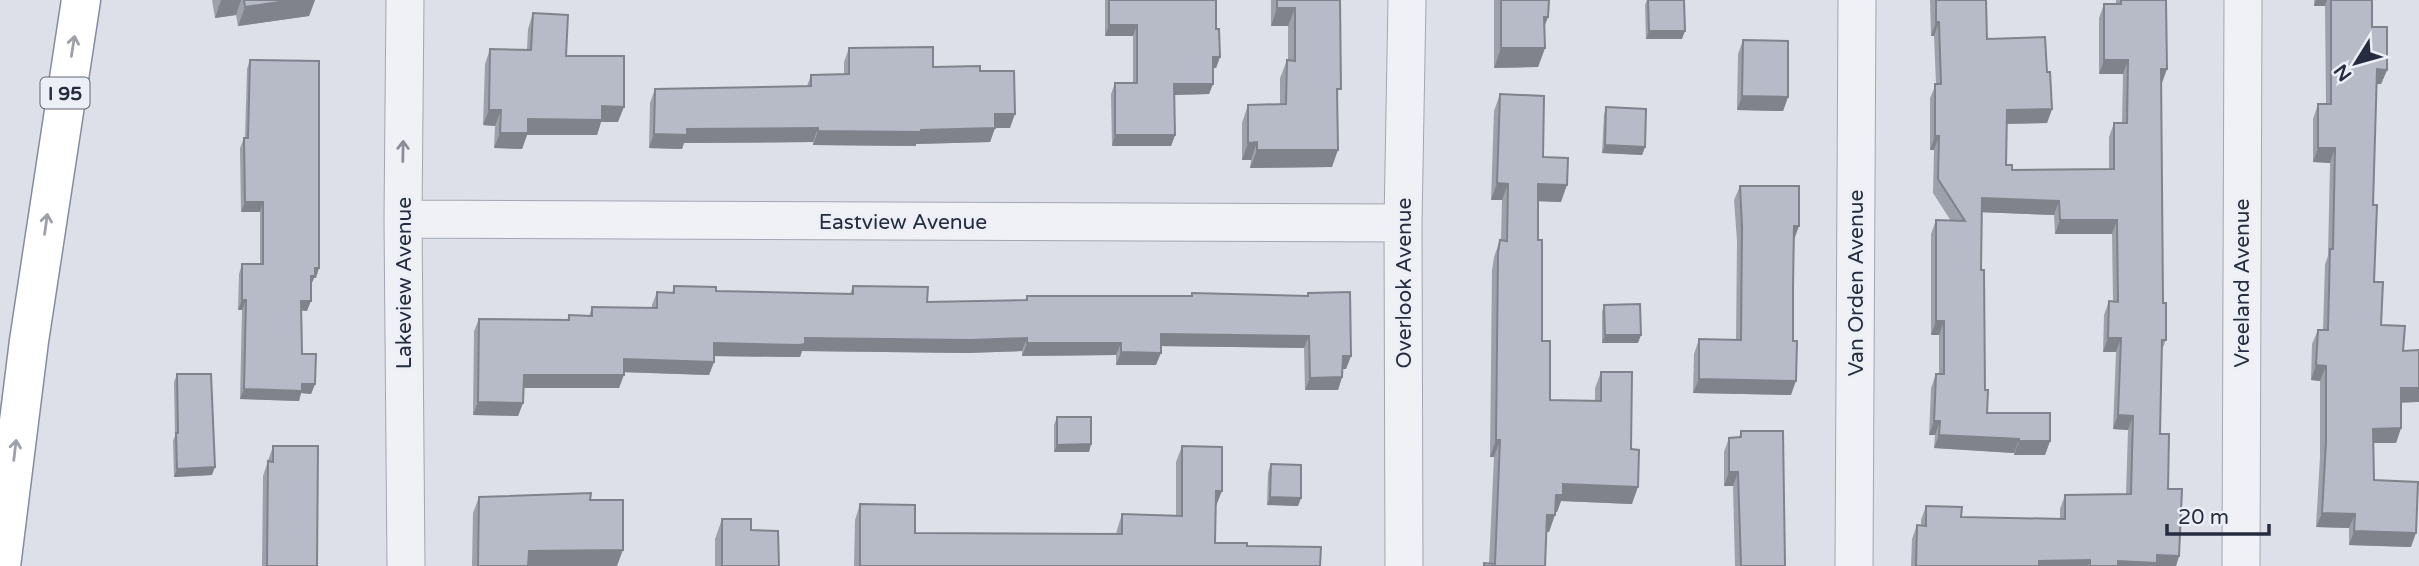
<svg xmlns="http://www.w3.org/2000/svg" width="2419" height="566" font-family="'Varela Round',sans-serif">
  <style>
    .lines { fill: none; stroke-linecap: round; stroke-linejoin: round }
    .street-casing { stroke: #a2a6b2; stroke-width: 39 }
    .highway-casing { stroke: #848c9f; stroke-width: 41 }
    .street { stroke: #f0f1f6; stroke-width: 37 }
    .highway { stroke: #fff; stroke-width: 38 }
    .wall { fill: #9da1ab }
    .shaded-wall { fill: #80838b }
    .building { fill: #b7bbc7; stroke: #80838b; stroke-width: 2 }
    .oneway { stroke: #9da0a9 }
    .oneway2 { stroke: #8b8e9a }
    .labels { text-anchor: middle; stroke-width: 6; stroke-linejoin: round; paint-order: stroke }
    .shield { fill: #eceff5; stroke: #616676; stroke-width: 2 }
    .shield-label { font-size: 19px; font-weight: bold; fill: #262c3f }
    .street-label { font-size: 21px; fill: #262c3f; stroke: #eceff5 }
  </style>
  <rect width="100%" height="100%" fill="#dde0e8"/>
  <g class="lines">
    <defs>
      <path id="street" d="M405 0 403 219 406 566
        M403 219 1403 223
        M1404 566 1403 223 1407 0
        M1854 566 1857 0
        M2241 566 2243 0"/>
      <path id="highway" d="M1 566 29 341 81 0"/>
    </defs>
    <!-- street casing -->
    <use href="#street" class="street-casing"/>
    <!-- highway casing -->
    <use href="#highway" class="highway-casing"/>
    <!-- street -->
    <use href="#street" class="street"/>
    <!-- highway -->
    <use href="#highway" class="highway"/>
  </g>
  <!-- wall -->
  <path class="wall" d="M212 0H315L309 16 238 26 236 15 215 18Z
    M1105 0H1216V29L1220 57 1216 68H1213V84L1209 94 1174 95 1175 135 1171 146H1112L1111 94 1115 83H1133V36H1105Z
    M1271 0H1340L1338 100 1332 167 1250 168 1251 160H1242V123L1248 105H1280V78L1287 60H1288V26H1271Z
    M1494 0H1549L1544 29 1545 48 1538 67 1494 68Z
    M1647 0H1684L1682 39H1646L1645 5Z
    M1930 0H1986L1987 39 2047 72 2052 109 2047 123 2007 124 2006 165 2012 170 2109 169V137L2114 123H2122L2123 74H2099V18L2104 4H2116V0H2166L2161 83 2163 303 2166 340 2162 350 2160 434 2179 556 2176 566H1911L1912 539 1917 525H1921V520L1926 506 1961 517 2060 519V509L2065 495 2126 494 2128 430 2113 429 2116 352H2103L2104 315 2109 301H2113L2112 234H2055L2054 215 1982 212 1981 270 1985 390 1987 413 2050 441 2045 455H2014V453L1934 448 1935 435H1929L1930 413 1931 388 1936 374H1939V335H1931V234L1936 220 1951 221 1933 193 1934 150H1930V98L1936 84 1934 36H1931Z
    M2314 0H2372V27L2387 70 2381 84H2376L2373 205 2374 282 2381 325 2401 403V428L2396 443H2373L2374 480 2411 547 2349 545V528L2316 527 2320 457V381L2311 380 2312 344 2318 330H2323L2325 264 2328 256 2330 163 2313 162V119L2318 104H2326L2325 6H2314Z
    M533 13 618 122H601L597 135H527L522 149 494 148 495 126 483 125 485 64 490 49 527 50 528 29Z
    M1743 40 1788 97 1783 111 1737 110 1738 54Z
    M849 48 933 67 980 71 1010 128H995L990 142 916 144V146L813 145V142L684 143 682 149 649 148 650 103 655 89 807 86 811 75 844 74V62Z
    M250 60 316 278H314L311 285 307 311 301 310 302 354 315 384 311 394 301 393 299 401 240 399 242 310H238L239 274 242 264H260V212H241L240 148 244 138H245L247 69Z
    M1500 94 1543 157 1561 202 1538 201V240L1542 341 1550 400 1595 401V388L1601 372 1631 449 1632 504 1561 501 1557 512H1555L1549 532H1547L1545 566H1483L1484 563 1489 564 1494 457H1490L1492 270 1494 257 1500 240 1501 241 1502 200H1491L1494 111Z
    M1606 107 1645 147 1642 155 1602 153 1604 115Z
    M1740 186 1794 240 1791 395 1693 393 1694 354 1699 339 1736 340 1737 241 1734 200Z
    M674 286 716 291 850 294 853 286 927 302 1025 300 1027 296H1191L1192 293 1307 296 1308 293 1351 356 1346 369H1343L1342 377 1338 390H1305L1304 348 1161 346 1156 365H1116V355L1022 356V351L967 353 802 351 800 357H794L714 356V362L709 375 624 372 619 388H523V403L518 416 473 415 474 331 479 319 567 320 569 315 589 316 592 307 652 308V305L657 292 672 293Z
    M1604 305 1638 343H1602V312Z
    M177 374 212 475 174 477 173 441 175 436 174 382Z
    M1057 417 1091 444 1089 452H1054V425Z
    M1741 431 1785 566H1735L1733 486H1724V452L1729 438 1739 437Z
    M273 446 317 566H262L263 476Z
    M1182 446 1216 506 1215 543 1247 546 1320 566H854L855 520 860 504 915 533 1116 534 1117 530 1122 514 1176 515V462Z
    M1271 464 1301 498 1298 506 1267 505 1268 472Z
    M479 497 590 500 617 566H472L473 513Z
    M722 519 751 530 779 566H715V539Z"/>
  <!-- shaded-wall -->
  <path class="shaded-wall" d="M221 0H241L236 15 215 18Z
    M292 0H315L309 16 238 26 245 7Z
    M2316 0H2327L2325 6H2314Z
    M1277 8H1295L1288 26H1271Z
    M1544 17H1548L1541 36Z
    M1936 22H1939L1934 36H1931Z
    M1109 25H1137L1133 36H1105Z
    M1649 31H1685L1682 39H1646Z
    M1501 48H1545L1538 67 1494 68Z
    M1213 57H1220L1216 68H1209Z
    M2104 60H2128L2123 74H2099Z
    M2161 69H2167L2162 83H2156Z
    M2377 69 2387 70 2381 84H2371Z
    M1174 84H1213L1209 94 1171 95Z
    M1742 96 1788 97 1783 111 1737 110Z
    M602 106 624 107 618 122H601L597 135H527L522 149 494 148 500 133 528 119Z
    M2052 109 2047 123 2002 124 2007 110Z
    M489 110H501L495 126 483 125Z
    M995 114H1015L1010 128H995L990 142 916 144V146L813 145 818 131 921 130Z
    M818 128 813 142 684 143 682 149 649 148 654 134 687 129Z
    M1115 135H1175L1171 146H1112Z
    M1935 136H1939L1934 150H1930Z
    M1257 142 1251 160H1242L1248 143Z
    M1605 145 1645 147 1642 155 1602 153Z
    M2318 148H2335L2330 163 2313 162Z
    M1257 150H1338L1332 167 1250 168Z
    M1497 183 1508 184 1502 200H1491Z
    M1538 184 1567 185 1561 202 1532 201Z
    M1982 198 2059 201 2054 215 1977 212Z
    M245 202H263L260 212H241Z
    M2060 220H2117L2112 234H2055Z
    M1794 226H1799L1794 240Z
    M315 268H319L316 278H314L311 285H307Z
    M242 300H246L242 310H238Z
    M301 301H311L307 311 297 310Z
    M1936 321H1944L1939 335H1931Z
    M1161 334 1309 336 1304 348 1156 346Z
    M1605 335H1641L1638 343H1602Z
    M805 338H1027L1022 351 967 353 802 351 800 357H794L710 356 714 343Z
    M2108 338H2121L2116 352H2103Z
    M1027 343H1121L1116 355 1022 356Z
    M1121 352 1161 353 1156 365H1116Z
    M1343 356H1351L1346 369H1338Z
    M624 359 714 362 709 375 619 372Z
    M2316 365 2326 366 2320 381 2311 380Z
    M524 375H624L619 388H519Z
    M1342 377 1338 390H1305L1310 378Z
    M1699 379 1796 381 1791 395 1693 393Z
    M302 384H315L311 394 301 393 299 401 240 399 244 389Z
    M2401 388H2419V402L2395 403Z
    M478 402 523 403 518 416 473 415Z
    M2118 415 2133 416 2128 430 2113 429Z
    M1934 421H1940L1935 435H1929Z
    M2401 428 2396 443H2367L2373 429Z
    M1939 435 2019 439 2014 453 1934 448Z
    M1496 440H1500L1494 457H1490Z
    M2019 441H2050L2045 455H2014Z
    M1091 444 1089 452H1054L1057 445Z
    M215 467 212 475 174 477 177 469Z
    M1729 472H1738L1733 486H1724Z
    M1563 484 1638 487 1632 504 1561 501 1557 512H1550L1556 495Z
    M1216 491H1222L1216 506Z
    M1270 497 1301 498 1298 506 1267 505Z
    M2322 513 2355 514 2349 528 2316 527Z
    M1547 515H1555L1549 532 1541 531Z
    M2354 531 2416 533 2411 547 2349 545Z
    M623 550 617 566H523L529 551Z
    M2157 555 2179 556 2176 566H2116L2118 561Z
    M2090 560 2088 566H2037L2039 561Z"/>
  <!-- building -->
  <path class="building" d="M244 0H292L245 7Z
    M1109 0H1216V29H1219L1220 57H1213V84H1174L1175 135H1115V83H1137V25H1109Z
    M1277 0H1340L1341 89H1337L1338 150H1257V142L1248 143V105L1286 104 1287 60 1295 61V8H1277Z
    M1501 0H1549L1548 17H1544L1545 48H1501Z
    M1648 0H1684L1685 31H1649Z
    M1936 0H1986L1987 39 2045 37 2047 72H2050L2052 109 2007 110 2006 165H2012V170L2114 169V123H2127L2128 60H2104V4H2121V0H2166L2167 69H2161L2163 303H2166V340H2162L2160 434H2169L2168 489H2182L2179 556 2157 555V563L2118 561V566H2090V560L2039 561V566H1916L1917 525 1926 526V506L1962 507 1961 517 2065 519V495L2131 494 2133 416 2118 415 2121 338H2108L2109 301 2118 302 2117 220H2060L2059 201 1982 198 1981 270H1984L1985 390H1988L1987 413H2050V441H2019V439L1939 435 1940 421H1934L1935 399 1936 374H1944V321H1936V220L1965 221 1938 179 1939 136H1935V84H1941L1939 22H1936Z
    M2331 0H2372V27H2387V70L2377 69 2373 205H2377L2374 282H2383L2381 325 2405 326 2403 351 2419 350V388H2401V428L2373 429 2374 480 2418 482 2416 533 2354 531 2355 514 2322 513 2326 442V366L2316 365 2318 330H2328L2330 249H2333L2335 148H2318V104H2331Z
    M533 13 568 15 566 56H624V107L602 106V120L528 119V133H500L501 110H489L490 49 531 50Z
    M1743 40 1788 41V97L1742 96Z
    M933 47V67L980 66V71H1014L1015 114H995V128L921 130V132L818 131V128L687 129V135L654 134 655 89 811 86V75L849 74V48Z
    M250 60 319 61V268H315V276H311V301H301L302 354H316L315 384H302V391L244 389 246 300H242V264H263V202H245L244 138H248Z
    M1500 94 1544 96 1543 157 1568 158 1567 185 1538 184V240H1542V341H1550V400L1601 401V372H1632L1631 449 1639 450 1638 487 1563 484V495H1556L1555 515H1547L1545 566H1484V563L1495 564 1500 440H1496L1498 253 1500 240 1507 241 1508 184 1497 183Z
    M1606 107 1646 109 1645 147 1605 145Z
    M1740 186H1799V226H1794L1793 287V341H1797L1796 381 1699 379V339L1741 340 1742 226Z
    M674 286 716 287V291L853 294V286L928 287 927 302 1027 300V296H1192V293L1308 296V293L1350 292 1351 356H1343L1342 377 1310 378 1309 336 1161 334V353L1121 352V343H1027V338L971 340 805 338V344L799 345 714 343V362L624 359V375H524L523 403 478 402 479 319 569 320V315L592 316V307L657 308V292L674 293Z
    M1640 304 1641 335H1605L1604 305Z
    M177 374H211L215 467 177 469 176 433H178Z
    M1057 417H1091V444L1057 445Z
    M1741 431H1783L1785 566H1741L1738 472H1729V438L1741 437Z
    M273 446H318L317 566H267L268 461 273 462Z
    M1182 446 1222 447V491H1216L1215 543H1247V546L1321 547 1320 566H860V504L915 505V533L1122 534V514L1182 516Z
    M1271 464 1301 465V498L1270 497Z
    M591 493 590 500H623V550L529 551 528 566H478L479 497Z
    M722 519H751V530L778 531 779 566H722Z"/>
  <!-- one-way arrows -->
  <defs><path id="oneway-shaft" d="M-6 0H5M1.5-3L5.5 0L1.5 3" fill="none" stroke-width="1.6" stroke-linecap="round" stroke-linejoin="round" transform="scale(1.75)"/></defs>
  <g class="oneway">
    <use href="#oneway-shaft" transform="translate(73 46) rotate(-81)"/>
    <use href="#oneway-shaft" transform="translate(46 224) rotate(-82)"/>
    <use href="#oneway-shaft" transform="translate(15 450) rotate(-83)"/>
  </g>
  <use class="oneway2" href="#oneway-shaft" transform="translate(403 151) rotate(-89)"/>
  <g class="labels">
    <!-- shield labels -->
    <rect class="shield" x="40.5" y="77.5" width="49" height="31" rx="5"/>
    <g class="shield-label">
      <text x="65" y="100">I 95</text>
    </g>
    <!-- street labels -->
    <g class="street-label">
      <text x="903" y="229">Eastview Avenue</text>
      <text transform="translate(404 283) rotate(-90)" y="7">Lakeview Avenue</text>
      <text transform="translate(1404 283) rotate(-90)" y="7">Overlook Avenue</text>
      <text transform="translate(1856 283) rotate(-90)" y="7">Van Orden Avenue</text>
      <text transform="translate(2242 283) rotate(-90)" y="7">Vreeland Avenue</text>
    </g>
  </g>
  <!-- north arrow -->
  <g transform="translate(2356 63) rotate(233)" stroke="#eceff5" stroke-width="5" paint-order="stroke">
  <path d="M0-5L12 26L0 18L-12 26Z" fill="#262c3f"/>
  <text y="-10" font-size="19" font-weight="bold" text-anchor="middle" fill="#262c3f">N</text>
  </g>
  <!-- scale -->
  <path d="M2167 524v10h102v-10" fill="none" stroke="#262c3f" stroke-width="3.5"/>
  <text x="2178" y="524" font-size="21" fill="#262c3f" stroke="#eceff5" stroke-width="5" paint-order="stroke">20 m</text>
</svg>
